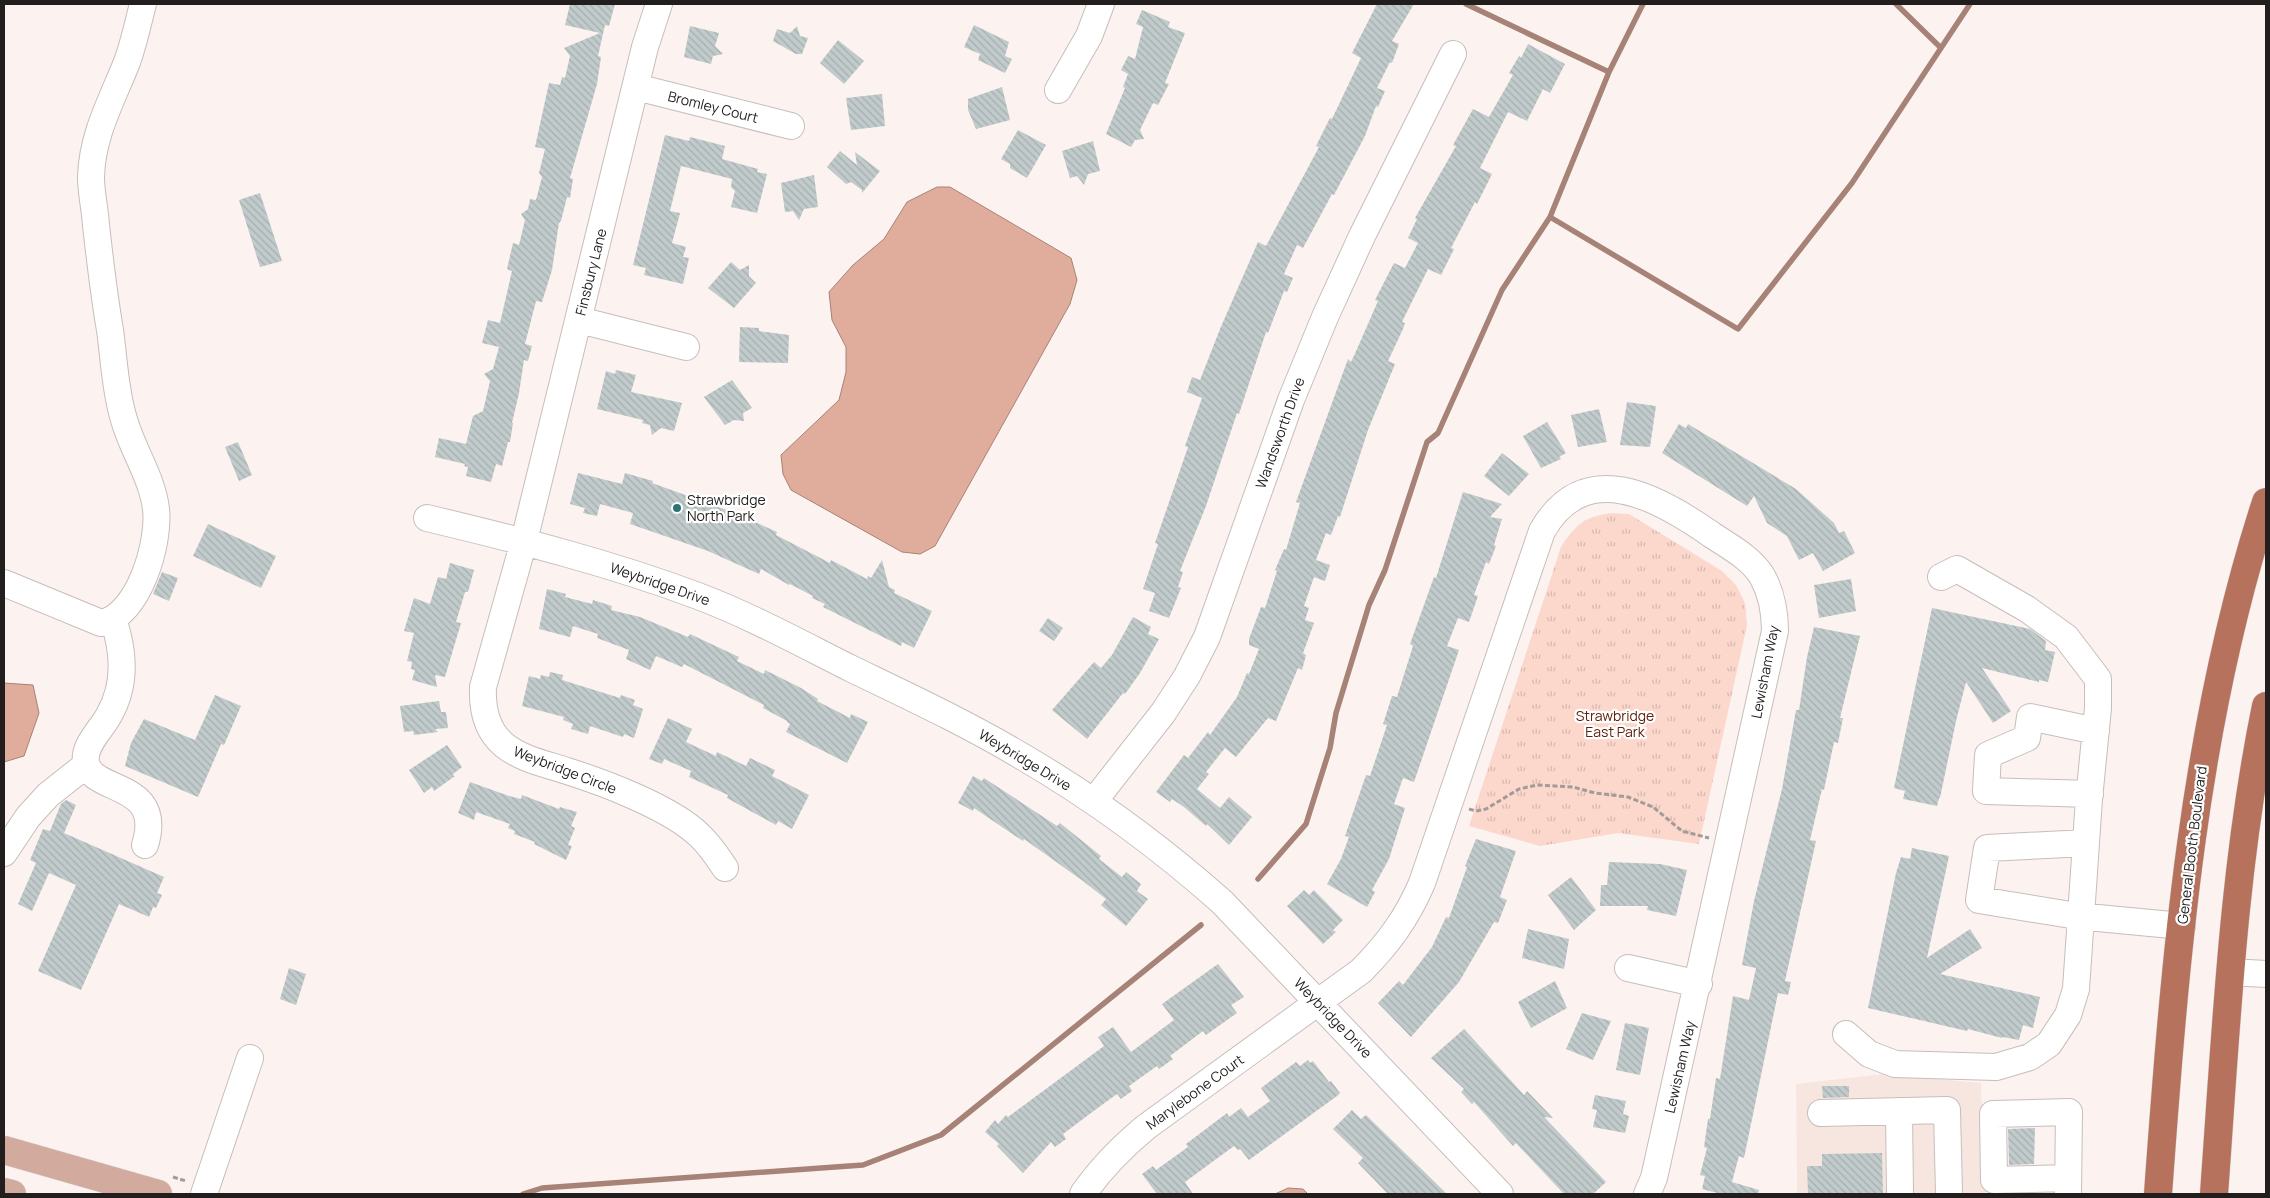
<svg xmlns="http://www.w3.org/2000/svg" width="2270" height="1198" font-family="Manrope,sans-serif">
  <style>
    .built { fill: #f7e6e0 }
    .park { fill: url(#park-tufts) }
    .water { fill: #e0ad9c; stroke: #a78276 }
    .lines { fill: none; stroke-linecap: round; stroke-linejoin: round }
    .stream { stroke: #a78276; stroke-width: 5.5 }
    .building { fill: url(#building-back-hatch) }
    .minor-casing { stroke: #c6bebb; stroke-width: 28 }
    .major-casing { stroke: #d3d2d2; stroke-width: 29 }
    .highway-casing { stroke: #d3d2d2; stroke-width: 29 }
    .path { stroke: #a29b99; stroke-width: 3; stroke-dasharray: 5 2.5; stroke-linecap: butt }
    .minor { stroke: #fff; stroke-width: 26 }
    .major { stroke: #d3aa9e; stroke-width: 28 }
    .highway { stroke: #b6725d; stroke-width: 28 }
    .poi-dot { fill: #2b7575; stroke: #fff; stroke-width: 2 }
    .labels { text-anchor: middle; stroke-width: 4.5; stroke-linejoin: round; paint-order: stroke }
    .street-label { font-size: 14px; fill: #211e1d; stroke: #fff }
    .poi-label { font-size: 14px; fill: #211e1d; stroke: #fff; text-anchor: start }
    .park-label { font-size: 14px; fill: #5f220d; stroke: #fff }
  </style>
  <defs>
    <pattern id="park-tufts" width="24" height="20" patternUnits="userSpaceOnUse" patternTransform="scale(1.25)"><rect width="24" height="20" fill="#fcd7cb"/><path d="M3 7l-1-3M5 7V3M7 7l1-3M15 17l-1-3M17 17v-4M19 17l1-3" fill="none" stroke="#d8b8ae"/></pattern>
    <pattern id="building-back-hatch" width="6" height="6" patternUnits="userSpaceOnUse" patternTransform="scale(1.25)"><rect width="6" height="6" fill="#c1cbcb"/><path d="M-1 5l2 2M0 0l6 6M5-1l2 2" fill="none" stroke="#a6aeae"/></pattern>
  </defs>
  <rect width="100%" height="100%" fill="#fcf3f0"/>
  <!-- built -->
  <path class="built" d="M1883 1074 1981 1083 1986 1194H1797L1796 1084Z"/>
  <!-- park -->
  <path class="park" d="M1611 513 1629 514 1722 571 1736 585 1745 603 1747 625 1699 844 1618 833 1540 846 1469 826 1561 547C1576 524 1584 517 1611 513Z"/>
  <!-- water -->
  <path class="water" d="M937 187H950L1071 258 1077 280 1070 304 935 546 920 554 902 552 791 490 783 474 781 455 839 400 846 372V347L832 320 829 292 853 265 884 239 907 202Z
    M4 683 33 685 39 713 24 756 4 762Z
    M1288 1188 1303 1189 1308 1194H1275Z"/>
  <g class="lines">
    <!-- stream -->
    <path class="stream" d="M1466 4 1609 72
      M1896 4 1940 47
      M1550 217 1738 329 1852 183 1970 4
      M1258 879 1306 824 1330 748 1336 713 1369 605 1385 570 1427 442 1438 433 1502 290 1550 217 1609 72 1643 4
      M523 1194 542 1188 863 1165 941 1135 1201 925"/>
  </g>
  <!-- building -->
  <path class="building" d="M570 4H615L609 26 605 25 598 56 601 57 597 84 570 178 573 179 570 198 567 197 561 221 559 223 552 270 542 302 536 301 525 344 532 346 528 361 524 360 519 393 512 423H513L510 442H508L502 466 496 464 491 482 466 476 468 467 464 466 465 464 435 457 439 438 466 444 473 416 483 411 490 381 484 374 493 369 499 347 482 343 488 320 500 323 512 271 507 269 513 243 519 245 525 220 521 214 528 209 530 199 536 200 542 177 539 173 545 149 535 147 549 83 560 85 562 77 565 78 570 56 564 48 600 33 565 25Z
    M1377 4H1414L1392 41 1399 44 1392 63 1390 62 1377 88 1385 91 1378 107 1376 106 1365 136 1334 195 1332 194 1303 248 1297 245 1284 274 1293 278 1287 292 1284 291 1268 333 1266 332 1239 414 1237 413 1206 506 1180 571 1183 572 1178 587 1181 588 1169 618 1149 611 1155 593 1143 589 1158 544 1155 543 1188 447 1185 446 1202 398 1187 392 1192 377 1200 380 1220 329 1258 242 1266 246 1319 147 1316 146 1330 118 1332 119 1361 58 1352 53Z
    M1142 10 1170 22 1168 27 1185 33 1165 83 1169 84 1158 105 1153 103 1140 130 1144 139 1135 140 1131 147 1106 134 1125 88 1123 87 1128 74 1121 70 1128 56 1135 59 1143 27 1136 24Z
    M974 25 1009 42 1005 56 1012 59 1005 73 978 60 980 54 964 47Z
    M690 26 719 33 715 46 723 54 713 56 711 64 684 57Z
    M797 26 800 36 808 38 802 54H796L773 41 777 29 790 33Z
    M838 40 864 61 844 84 820 63Z
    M1528 44 1565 64 1550 93 1543 89 1527 121 1508 112 1480 168 1492 174 1477 204 1475 202 1451 248 1454 249 1441 275 1428 269 1402 322 1405 323 1403 329 1388 361 1395 364 1368 430 1340 517 1338 516 1331 535 1326 533 1316 560 1330 565 1325 581 1314 577 1304 606 1309 608 1305 620 1314 623 1303 653 1306 655 1302 670 1298 668 1276 721 1268 718 1236 757 1225 748 1206 772 1209 774 1197 789 1220 808 1229 797 1252 817 1229 845 1207 824 1206 826 1184 807 1172 799 1170 802 1156 792 1184 755 1188 758 1208 732 1210 735 1237 697 1247 673 1249 674 1259 649 1249 645V639L1261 607 1265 608 1277 571 1275 570 1284 549 1286 550 1300 503 1296 502 1348 359 1351 362 1357 349 1378 301 1375 300 1394 263 1405 268 1418 243 1408 238 1417 219 1415 218 1456 146 1453 145 1473 109 1489 117 1513 75 1509 73 1519 56 1521 58Z
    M1002 87 1010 120 976 129 968 110V99Z
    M882 94 885 126 851 130 846 98Z
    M1018 130 1046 145 1027 178 1010 168V164L1001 159Z
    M665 135 689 141 690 137 725 146 722 159 758 169 757 172 767 174 757 213 731 207 735 191 731 187 732 179 681 166 670 211 680 213 672 243 686 247 683 257 689 258 683 284 644 275 646 268 633 265Z
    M1093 141 1100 171 1088 174 1084 185 1077 176 1070 178 1062 151Z
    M840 151 857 165 855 152 880 171 862 193V190L851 182 846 184 827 167Z
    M814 175 818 207 804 209 799 220 793 211 785 212 781 183Z
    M260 193 282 261 260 267 239 200Z
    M731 262 740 270 749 265V276L756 283 734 308 708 288Z
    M740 327 759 328V331L789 335 788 363 739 362Z
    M616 370 636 375 631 392 682 403 674 431 661 428 652 435 650 425 642 423 643 420 597 409 606 371 615 374Z
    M732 380 752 408 743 413 744 421 734 420 725 425 704 397Z
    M1627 402 1656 406 1650 447 1620 445Z
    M1599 409 1607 442 1578 447 1571 415Z
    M1547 422 1566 453 1559 457 1561 459 1541 468 1523 436Z
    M1679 424 1686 428 1688 424 1796 489 1834 523 1839 533 1844 531 1855 553 1823 571 1813 553 1799 560 1787 536 1767 523 1754 496 1747 506 1662 453Z
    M238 442 252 475 239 481 225 447Z
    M1502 453 1529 474 1509 496 1484 476Z
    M578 473 622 484 625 473 653 481 652 483 735 513 777 532 776 535 830 563 831 560 867 579 868 576 871 578 882 560 889 587 895 590 894 593 932 611 914 648 902 642 901 646 823 607 825 604 812 598 813 596 790 584 789 585 761 569 759 574 708 551 630 524 633 513 600 504 597 516 583 513 585 508 570 504Z
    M1463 492 1502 504 1490 517 1502 519 1494 545 1496 546 1489 564 1486 562 1474 595 1478 596 1469 622 1458 618 1447 646 1459 650 1414 782 1403 778 1394 804 1405 808 1389 859 1372 890 1375 892 1367 907 1327 884 1341 859 1349 837 1345 836 1366 775 1370 776 1387 725 1383 724 1392 696 1397 697 1413 646 1410 644 1434 577 1436 578Z
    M208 524 276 556 261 588 193 556Z
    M450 563 474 570 468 592H465L456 622 461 623 445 677 435 675 437 687 412 680 415 670 411 669 412 662 407 661 414 633 404 631 414 598 430 604 438 577 446 579Z
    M162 572 178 578 169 601 153 594Z
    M1851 579 1856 611 1819 618 1814 585Z
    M547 589 566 594 565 597 592 604 593 600 612 606 611 610 640 617 688 637 690 634 739 657 737 661 764 674 765 670 801 688 818 699 817 701 850 718 851 714 868 722 847 763 786 732 790 724 787 722V721L763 708 764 705 684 664 682 667 656 656 650 670 626 659 629 650 597 638 598 634 573 626 570 637 539 629Z
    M1932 608 2030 629 2046 641 2045 650 2055 652 2048 682 2039 680V682L1982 668 2011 711 1993 723 1966 682 1956 721 1940 798H1939L1937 806 1903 799 1905 791 1894 788Z
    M1133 617 1151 627 1148 634 1159 639 1140 673 1125 694 1123 693 1087 739 1052 710 1094 662 1101 668 1112 655Z
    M1048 618 1063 628 1054 641 1039 631Z
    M1814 627 1860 636 1840 718H1843L1838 743 1834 742 1824 790 1822 789 1810 840 1816 841 1785 981 1791 982 1788 995 1778 993 1744 1158 1739 1156 1732 1182 1759 1190 1758 1194H1721L1702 1189 1705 1176 1700 1175 1707 1148 1704 1147 1708 1119H1710L1716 1078 1720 1079 1733 996 1749 1000 1756 968 1742 965 1754 901 1782 789 1796 710H1799L1807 657Z
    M550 672 563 675 562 680 620 698 621 695 635 700 633 705 643 709 634 738 624 734 623 737 590 726 588 734 571 729 573 724 563 720 564 717 522 706 529 676 540 679 541 675 549 677Z
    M215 695 241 706 224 745 221 744 198 797 125 766 131 743 144 719 195 740Z
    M439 701 441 712H446L448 728 435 729 438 732 414 735 413 731 404 732 400 706Z
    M668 718 692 729 686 742 716 756 717 752 746 766 750 758 775 770 772 776 809 795 792 829 778 821 776 825 727 798 728 795 689 777 691 771 664 759 662 764 649 759Z
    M447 745 462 767 452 775 455 776 434 791 432 787 424 793 409 770Z
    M973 776 982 781 984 778 1057 826 1060 823 1101 856 1099 859 1122 877 1126 872 1141 884 1137 891 1148 899 1126 926 1101 905 1106 899 1083 881 1024 839 1023 841 974 808 973 811 958 803Z
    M470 782 509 796 521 799 522 795 559 809 560 807 577 812 571 826 575 828 568 845 572 846 566 860 534 844 535 842 514 834 515 831 508 828 510 824 476 812 474 820 458 813Z
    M66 800 76 805 64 833 164 877 157 893 162 895 156 908 153 907 149 917 119 904 81 990 38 971 76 885 49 873 32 911 18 904 36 863 30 860 43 829 50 831 61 804Z
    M1476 839 1516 851 1500 897 1507 900 1498 923 1494 922 1459 982 1411 1037 1378 1003 1399 981 1403 985 1432 947 1446 917 1449 918 1467 867 1465 866Z
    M1912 848 1949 856 1927 958 1970 929 1982 948 1940 974 2040 997 2033 1028 2023 1025 2019 1040 2003 1037 2002 1038 1968 1029 1967 1031 1868 1008 1896 873 1901 857 1910 859Z
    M1609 862 1660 864 1687 870 1676 916 1647 910 1648 906H1600L1601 885H1607Z
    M1571 877 1596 910 1574 930 1548 895Z
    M1304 890 1309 895 1314 890 1343 920 1333 930 1336 932 1323 944 1287 906Z
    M1528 929 1569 939 1564 969 1522 958Z
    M1218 964 1244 997 1231 1005 1237 1013 1206 1035 1203 1031 1170 1056 1173 1059 1159 1069 1157 1066 1129 1086 1132 1091 1121 1099 1117 1094 1095 1110 1063 1134 1066 1139 1055 1147 1051 1142 1023 1173 997 1146 999 1144 985 1132 995 1120 998 1124 1006 1115 1008 1117 1104 1046 1098 1037 1113 1027 1131 1052 1174 1020 1162 1004Z
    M289 968 306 974 296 1005 280 999Z
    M1555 981 1567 1008 1531 1028 1518 1002Z
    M1582 1013 1611 1021 1593 1060 1566 1049Z
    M1625 1023 1649 1028 1640 1075 1616 1070Z
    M1464 1029 1524 1095 1527 1091 1553 1118 1544 1117 1606 1182 1593 1194H1564L1516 1143 1513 1146 1474 1102 1472 1104 1461 1092 1464 1089 1431 1058Z
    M1308 1060 1310 1063 1313 1061 1329 1082 1331 1081 1340 1093 1337 1096 1249 1160 1240 1149 1238 1150 1234 1146 1185 1182 1193 1194H1157L1142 1174 1153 1166 1156 1170 1188 1147 1186 1144 1227 1113 1229 1117 1241 1108 1248 1117 1270 1101 1261 1088 1296 1062 1300 1066Z
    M1822 1086H1849V1097L1823 1098Z
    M1595 1095 1626 1101 1623 1114 1629 1116 1625 1133 1593 1127 1597 1110 1592 1109Z
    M1352 1110 1361 1119 1366 1115 1447 1194H1388L1358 1163 1363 1158 1333 1129Z
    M2035 1128 2034 1164 2009 1165 2008 1129Z
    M1882 1153 1883 1194H1808L1807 1166H1822V1154Z"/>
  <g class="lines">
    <defs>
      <path id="minor" d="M659 4 645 47 524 541 483 687C482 709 486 730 504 745 521 759 546 764 567 771 605 783 671 808 699 835 710 845 717 856 725 868
        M636 87 791 126
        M1058 90 1089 36 1101 4
        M579 320 686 347
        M427 518C519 540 610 563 698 596 751 616 802 644 852 669 910 697 968 724 1023 757 1095 799 1160 847 1222 902L1500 1194
        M4 583 101 623C139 616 160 542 156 509 152 476 131 448 123 416 115 389 114 359 110 330 104 295 100 261 96 225 95 209 91 193 91 177 92 135 112 100 127 62 134 43 138 23 143 4
        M113 619C124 651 127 684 109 715 102 729 83 745 86 762 91 794 165 780 145 845
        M2090 794 1986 791 1988 755 2027 738 2030 717 2096 731
        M1094 801 1163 713 1187 676 1207 637 1291 400 1325 317 1362 236 1453 54
        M2086 843 1987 848 1979 900 2077 916 2182 926
        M4 853 28 817 48 795 86 765
        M1628 968 1699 984
        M2230 972 2266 974
        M1846 1034 1869 1054 1895 1064 1996 1067 2030 1057 2049 1044 2068 1015 2076 989 2089 799 2098 708V679L2066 637 2027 609 1957 569 1941 577
        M1899 1111 1900 1194
        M1821 1113 1947 1110 1949 1194
        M204 1194 250 1058
        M1083 1194C1101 1168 1122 1147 1146 1127L1361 971C1388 944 1407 918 1422 883L1542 531C1585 456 1658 497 1712 535 1730 547 1751 558 1762 576 1772 594 1775 611 1775 631L1654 1178 1647 1194
        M2068 1194 2069 1112 1993 1114 1994 1180 2068 1178"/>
      <path id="major" d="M4 1150 158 1194
        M4 1192 12 1194"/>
      <path id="highway" d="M2158 1194C2175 961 2193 726 2266 502
        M2214 1194C2226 1031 2233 867 2266 706"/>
    </defs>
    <!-- minor casing -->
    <use href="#minor" class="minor-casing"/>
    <!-- major casing -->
    <use href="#major" class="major-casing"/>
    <!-- highway casing -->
    <use href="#highway" class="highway-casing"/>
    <!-- path -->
    <path class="path" d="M1469 809 1476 811 1486 809 1519 789 1537 785 1573 787 1595 793 1628 797 1653 807 1682 831 1709 838
      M173 1177 186 1181"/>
    <!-- minor -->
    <use href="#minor" class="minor"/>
    <!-- major -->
    <use href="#major" class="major"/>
    <!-- highway -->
    <use href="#highway" class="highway"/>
  </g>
  <!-- markers -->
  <circle class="poi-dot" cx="677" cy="508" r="5"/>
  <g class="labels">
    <!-- street labels -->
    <g class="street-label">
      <text transform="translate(713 107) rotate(14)" y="5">Bromley Court</text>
      <text transform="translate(591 272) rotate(-76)" y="5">Finsbury Lane</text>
      <text transform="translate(1280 433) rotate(-70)" y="5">Wandsworth Drive</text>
      <text transform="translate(660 584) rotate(19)" y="5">Weybridge Drive</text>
      <text transform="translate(1765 672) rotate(-79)" y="5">Lewisham Way</text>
      <text transform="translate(1025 760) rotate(31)" y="5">Weybridge Drive</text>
      <text transform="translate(565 770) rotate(21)" y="5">Weybridge Circle</text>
      <text transform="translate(2192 845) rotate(-83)" y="5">General Booth Boulevard</text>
      <text transform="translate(1333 1018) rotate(46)" y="5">Weybridge Drive</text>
      <text transform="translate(1680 1067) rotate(-77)" y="5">Lewisham Way</text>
      <text transform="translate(1195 1092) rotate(-36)" y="5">Marylebone Court</text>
    </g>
    <!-- poi labels -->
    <g class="poi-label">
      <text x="687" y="505">Strawbridge<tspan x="687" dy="16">North Park</tspan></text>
    </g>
    <!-- park labels -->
    <g class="park-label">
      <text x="1615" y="721">Strawbridge<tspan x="1615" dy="16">East Park</tspan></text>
    </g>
  </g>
  <!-- border -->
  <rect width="2270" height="1198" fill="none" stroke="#211e1d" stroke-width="10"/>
</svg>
